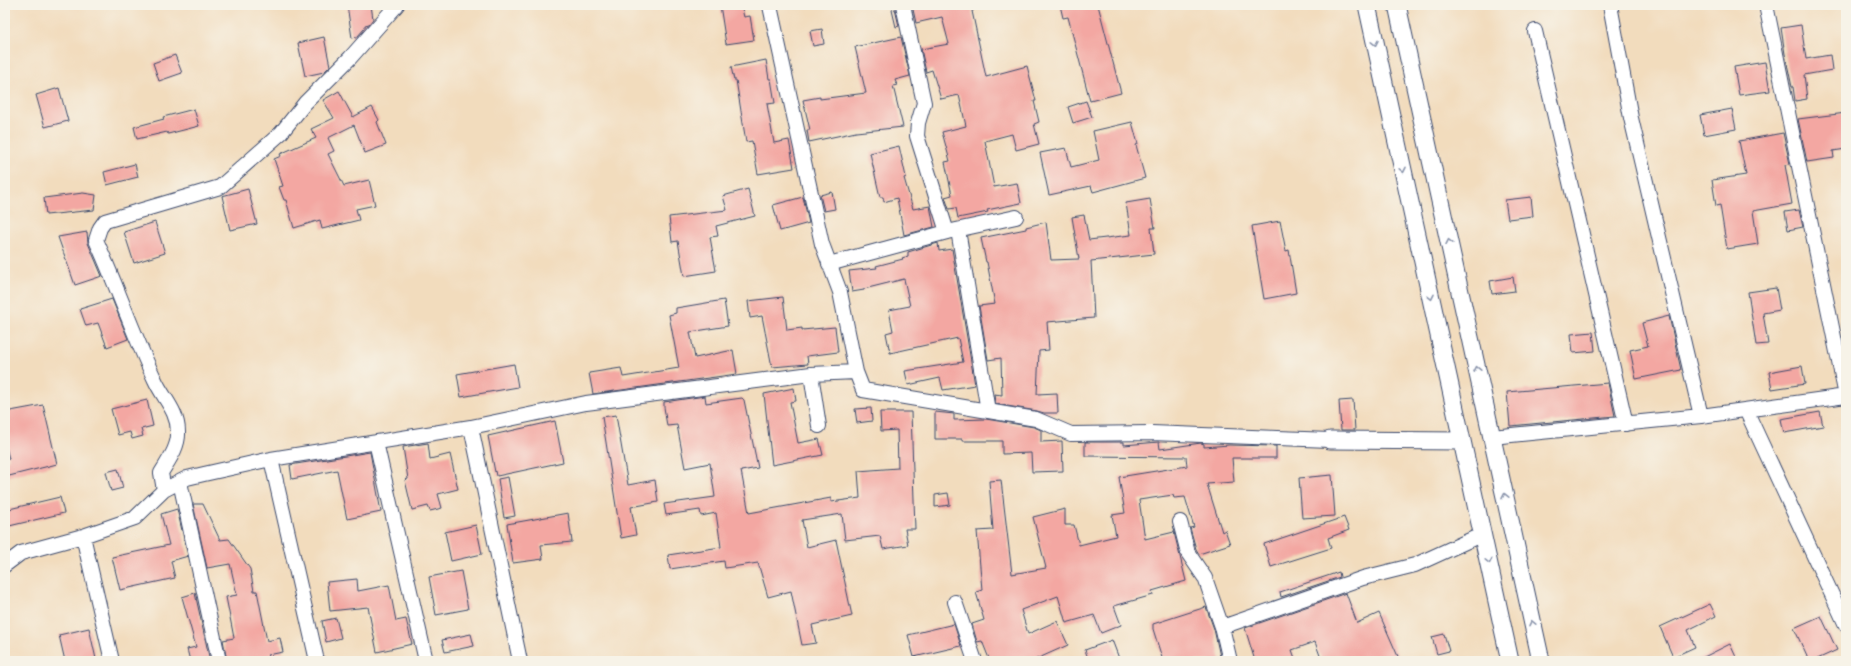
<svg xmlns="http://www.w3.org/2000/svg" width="1851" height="666" font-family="Caveat,sans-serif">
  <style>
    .building { fill: #f3a7a2 }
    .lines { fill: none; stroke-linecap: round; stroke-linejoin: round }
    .minor-casing { stroke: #3b496c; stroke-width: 16 }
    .tertiary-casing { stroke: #3b496c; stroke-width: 19 }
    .minor { stroke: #fff; stroke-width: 14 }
    .tertiary { stroke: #fff; stroke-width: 17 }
    .oneway { stroke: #8d97ae }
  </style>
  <rect width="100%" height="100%" fill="#f7f3e8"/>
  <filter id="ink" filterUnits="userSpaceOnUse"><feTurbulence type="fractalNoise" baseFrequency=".025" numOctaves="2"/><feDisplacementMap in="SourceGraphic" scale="8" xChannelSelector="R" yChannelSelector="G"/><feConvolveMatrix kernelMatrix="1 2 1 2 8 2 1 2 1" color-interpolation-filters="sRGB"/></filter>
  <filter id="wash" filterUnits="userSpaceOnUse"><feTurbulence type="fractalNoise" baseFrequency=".012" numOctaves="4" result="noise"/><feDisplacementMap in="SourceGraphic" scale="16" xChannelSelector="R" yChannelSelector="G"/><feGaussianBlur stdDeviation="0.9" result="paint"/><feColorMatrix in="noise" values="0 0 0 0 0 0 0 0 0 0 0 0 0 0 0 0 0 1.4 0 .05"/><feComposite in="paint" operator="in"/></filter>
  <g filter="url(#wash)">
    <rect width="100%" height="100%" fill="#f2dcbd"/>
    <g id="blocks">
      <!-- building -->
      <path class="building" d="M347 5H371L373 19 369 24 365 25V28L357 37 352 38Z
        M720 5H741L744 17 750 16 754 40 726 44Z
        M912 5H973L974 10 972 11 986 77 1027 66 1036 101H1034L1039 122 1034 124 1039 144 1016 150 1012 134 985 141 994 187 1017 183 1021 203 987 210 988 212 958 218 956 208 949 209 945 197 952 195 945 162 950 161 942 132 966 126 959 95 941 99 932 70 926 72 921 49 949 44 942 17 916 23Z
        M1060 5H1098L1121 93 1090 101 1068 17 1063 18Z
        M895 9 899 26 896 27 892 10Z
        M1801 25 1806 59 1830 55 1832 70 1804 75 1807 99 1795 101 1793 87H1792L1785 54 1781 28Z
        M822 29 824 44 813 46 810 31Z
        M324 37 330 66 324 72 305 76 298 43Z
        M901 37 910 76 895 80 897 85 893 86 903 127 856 132 809 142 807 130H810L803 100 820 97V99L866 93 855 47Z
        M175 55 182 73 159 81 153 63Z
        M766 60 769 79H771L775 103 767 104 774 143 789 140 794 168 758 174 752 141 746 142 736 80H734L731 67Z
        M1765 62 1770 91 1739 95 1734 67Z
        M59 88 68 121 45 127 36 95Z
        M339 91 353 117 372 107 379 120 377 122 386 145 365 153 354 125 328 138 334 151 328 154 344 186 369 180 375 205 356 209 359 220 322 229 320 220 294 228 286 200H284L279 187 283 186 274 159 281 156 280 154 316 138 311 129 334 118 323 100Z
        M1086 101 1092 117 1073 123 1068 107Z
        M194 109 199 126 168 134 167 132 137 139 134 127 164 119 163 117Z
        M1732 109 1736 129 1704 135 1700 115Z
        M1846 113V149L1833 151 1834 158 1807 162 1798 119Z
        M1132 122 1138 144 1136 145 1145 178 1093 192 1091 186 1049 195 1040 153 1066 148 1071 167 1099 160 1093 131Z
        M1783 133 1790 164 1785 165 1792 204 1753 211 1758 244 1727 249 1720 205 1716 206 1712 180 1746 175 1739 141Z
        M899 146 906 177 904 178 913 209 930 206 934 227 904 235 897 198 884 202 883 197H880L870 153Z
        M135 164 138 177 107 185 104 172Z
        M248 189 257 224 230 230 222 196Z
        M748 189 755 216 716 226 718 236 710 237 716 271 684 276 678 241 672 242 669 217 727 210 723 196Z
        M832 192 835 209 824 211 820 195Z
        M83 193 96 195 94 210 46 215 44 198Z
        M803 197 809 223 780 231 773 205Z
        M1531 197 1533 216 1508 219 1505 200Z
        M1150 199 1155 228H1151L1154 254 1091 261 1094 318 1047 322 1049 350 1039 351 1037 394 1057 393 1058 413H1044L1037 411 995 404 994 394 1002 395 1001 358 988 360 979 306 995 304 987 262H986L981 238 1026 229V227L1046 222 1051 260 1079 259 1072 217 1084 215 1089 240 1131 235 1126 203Z
        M1799 210 1803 227 1788 230 1785 212Z
        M1280 221 1286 251 1289 250 1296 293 1264 299 1252 226Z
        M155 222 165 253 134 263 124 232Z
        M87 232 88 243 102 276 75 285 58 237Z
        M938 243 939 251 952 249 975 385 943 390 940 378 908 385 905 371 963 362 958 338 890 353 886 333 893 331 889 310 910 306 904 279 864 289V290L852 292 849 271 877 268 876 266 903 259 902 258 908 256V252Z
        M1513 277 1515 291 1492 294 1490 281Z
        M1776 288 1780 310 1763 313 1768 344 1756 345 1748 292Z
        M783 297 787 330 802 328V330L835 327 838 352 807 356 808 364 772 367 762 316 750 318 748 301Z
        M112 299 128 339 107 347 98 323 86 326 80 309Z
        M724 300 728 326 690 332 695 358 733 350 737 374 593 394 589 373 621 368 623 377 679 368 669 315 676 313V308Z
        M1669 316 1681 370 1636 379 1630 350 1648 346 1642 323Z
        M1593 332 1595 351 1573 353 1571 334Z
        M514 364 518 387 461 397 457 374Z
        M1802 366 1805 384 1772 389 1769 372Z
        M1608 383 1615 416 1510 426 1507 392Z
        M794 388 796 401 790 402 798 443 819 439 823 455 772 465 764 394Z
        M705 396 706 403 742 398 744 400 758 468 741 471 749 513 831 498V502L860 498 858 471 898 468 897 430 881 431 880 412H911L915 529H905L908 545 883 549 880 536 845 540 842 514 802 520 807 547 836 540 852 616 812 625 816 643 802 645 791 591 768 597 758 563 725 568 724 561 670 569 668 555 721 547 716 513 701 516 700 510 666 515 664 504 715 497 710 463 685 468 677 425 667 426 664 407V402Z
        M147 400 153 426 141 429 143 436 132 439 130 432 118 435 111 409Z
        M1353 400 1355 430H1341L1339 401Z
        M43 405 57 464 5 477V460L9 459 5 443V412Z
        M871 408 872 421 857 423 855 409Z
        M935 412 954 414V420L986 419 1034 427 1041 430V442L1062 441 1063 471 1032 472 1031 453 1002 454V441H962V439H935Z
        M1820 412 1823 426 1784 433 1781 419Z
        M616 415 628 485 655 480 658 502 631 507 636 535 621 538 602 417Z
        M555 421 563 462 497 476 496 471 495 472 488 436Z
        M1085 442H1124V445L1159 442 1160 449 1201 443 1204 444V447L1229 445 1276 446V458H1232L1234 482 1207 484 1222 532 1225 530 1230 544 1199 554 1196 549 1190 528 1194 527 1185 497 1174 498 1173 495 1139 500 1145 539 1174 532 1186 581 1152 591 1153 595 1114 606 1121 625 1101 633 1094 615 1066 623 1058 596 1021 610 1028 634 1057 621 1068 645 1032 661H990L982 641 977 642 972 624 984 620 976 592 982 590 977 531 993 530 989 481 1001 480 1012 574 1046 568 1033 517 1065 509V525H1074L1079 545 1116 536 1112 515 1125 513 1119 477 1187 466 1186 457 1085 456Z
        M428 443 430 459 450 454 458 489 438 494 442 508 430 511 428 506 412 510 405 480 408 479 403 447Z
        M370 452 381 512 347 519 337 470 292 479 290 465Z
        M118 469 123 488 111 491 106 472Z
        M1332 475 1335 516 1302 518 1299 478Z
        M508 477 515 516 504 518 498 479Z
        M948 493 950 505 935 507V495Z
        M60 497 64 513 5 527V510Z
        M193 504H203L220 540 229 539 250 569 254 591H257L267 641 280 638 283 652 268 655 269 659 260 661H227L223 640 234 638 226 597 237 595 230 564 207 568Z
        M177 509 188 556 171 561 175 578 120 590 112 557 169 545 161 514Z
        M568 513 572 542 541 545 543 559 513 563 507 524Z
        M1344 517 1349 530 1328 538 1331 548 1271 567 1264 544Z
        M476 525 482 554 451 561 445 532Z
        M461 571 468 609 436 615 429 577Z
        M1339 572 1340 577 1281 597 1280 592Z
        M357 579 358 591 389 585 396 621 406 619 412 644 377 652 368 607 330 611 327 582Z
        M195 593 210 661H190L187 649 196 647 182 597Z
        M1346 593 1357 623 1379 613 1400 661H1322L1315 642 1292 650 1296 661H1255L1245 628Z
        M1710 604 1716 616 1688 630 1695 647 1673 657 1660 627Z
        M1206 607 1214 629 1221 661H1163L1153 629V624Z
        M1821 616 1837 650 1813 661H1809L1794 628Z
        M336 618 341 638 326 642 322 621Z
        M954 624 961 646 914 657 908 635Z
        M89 628 96 659 87 661H65L59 635Z
        M471 634 474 646 445 652 442 640Z
        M1444 634 1449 651 1437 654 1432 637Z
        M1112 640 1120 661H1089L1085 650Z
        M1730 644 1736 657 1728 661H1696Z"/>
    </g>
  </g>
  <g filter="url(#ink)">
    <use href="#blocks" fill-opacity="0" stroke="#3b496c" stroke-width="1"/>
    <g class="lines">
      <defs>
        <path id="minor" d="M903 5 924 103 918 123 917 136 947 232
          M1610 5 1631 118 1701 416
          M1766 5 1846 396
          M770 6 822 244 840 292 856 372
          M1535 31 1626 424
          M958 230 988 411
          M829 264 947 232 1016 217
          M811 374 819 426
          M1746 410 1846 625
          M471 427 520 661
          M1492 437 1701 416 1846 396
          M376 442 426 661
          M271 459 317 661
          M180 482 219 661
          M164 490 161 473C168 461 179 447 178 432 178 411 163 398 155 380 133 334 117 286 96 240L100 228 105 221 220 187 281 133 305 103 350 58 397 5
          M1180 522 1188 553 1205 578 1222 627 1230 661
          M83 536 112 661
          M5 565 21 553 83 536 135 518 164 490 187 478 204 474 271 459 471 427 586 403 811 374 856 372 863 390 1036 419 1071 434 1152 433 1330 440
          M955 602 975 661
          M1222 627 1363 578 1415 565 1483 534"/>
        <path id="tertiary" d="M1367 5 1510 661
          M1397 5 1541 661
          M1330 440 1462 441"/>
      </defs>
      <!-- minor casing -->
      <use href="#minor" class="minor-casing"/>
      <!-- tertiary casing -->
      <use href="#tertiary" class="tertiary-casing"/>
      <!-- minor -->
      <use href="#minor" class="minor"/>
      <!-- tertiary -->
      <use href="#tertiary" class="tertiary"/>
    </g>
    <!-- one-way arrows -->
    <defs><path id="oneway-chevron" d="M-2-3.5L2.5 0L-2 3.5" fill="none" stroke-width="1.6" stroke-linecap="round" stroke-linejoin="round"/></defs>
    <g class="oneway">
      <use href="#oneway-chevron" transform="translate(1375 43) rotate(78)"/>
      <use href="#oneway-chevron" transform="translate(1403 170) rotate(78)"/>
      <use href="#oneway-chevron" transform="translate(1449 242) rotate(-102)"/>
      <use href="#oneway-chevron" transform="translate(1431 297) rotate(78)"/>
      <use href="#oneway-chevron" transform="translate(1477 369) rotate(-102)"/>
      <use href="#oneway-chevron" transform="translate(1505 496) rotate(-102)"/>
      <use href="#oneway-chevron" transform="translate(1489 561) rotate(78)"/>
      <use href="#oneway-chevron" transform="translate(1532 623) rotate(-102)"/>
    </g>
  </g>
  <!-- margin -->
  <rect width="1851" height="666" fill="none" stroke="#f7f3e8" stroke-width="20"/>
</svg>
